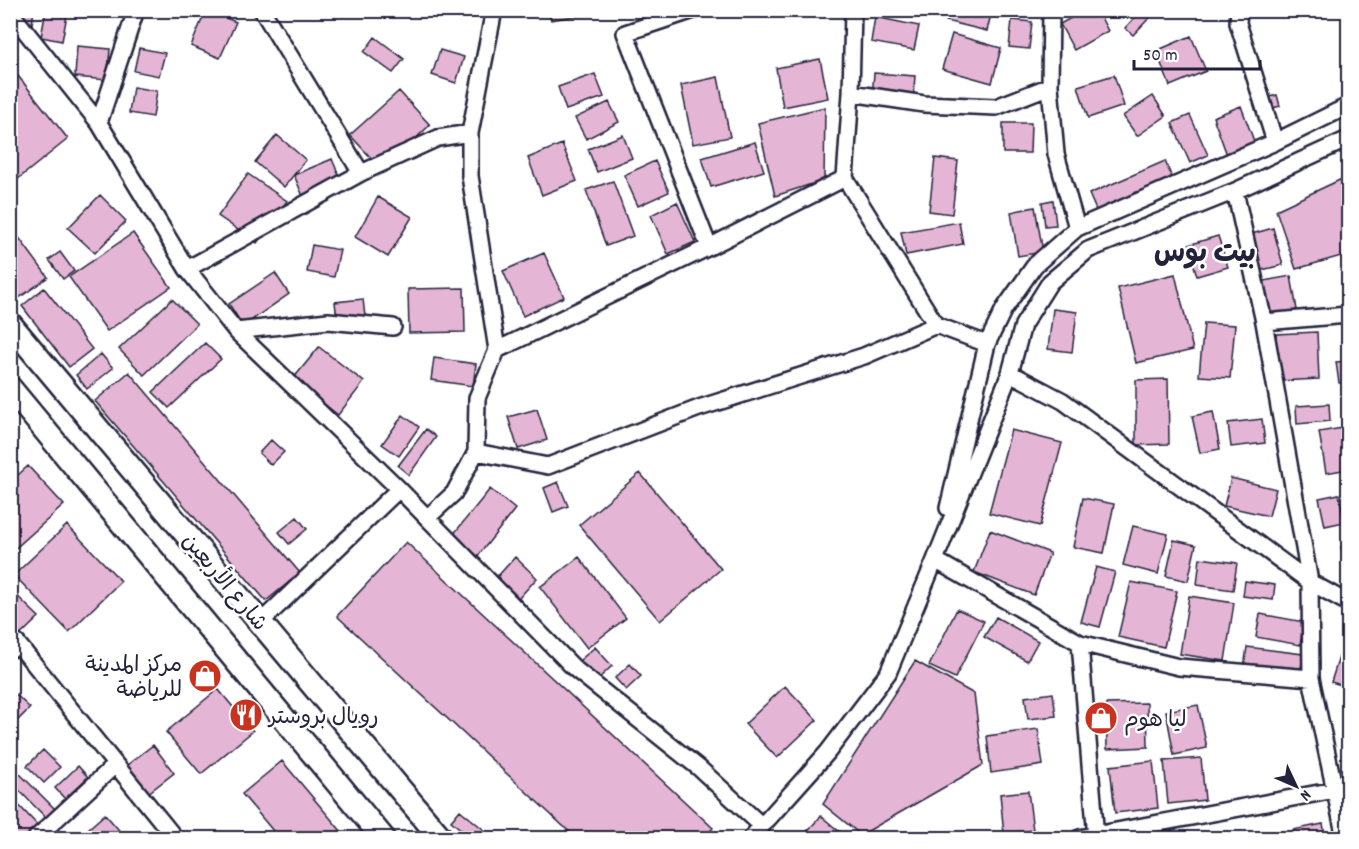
<svg xmlns="http://www.w3.org/2000/svg" width="1359" height="849" font-family="Dekko,'Playpen Sans Arabic',sans-serif">
  <style>
    .building { fill: #e5b5d5; stroke: #22223b; stroke-width: 1.5 }
    .lines { fill: none; stroke-linecap: round; stroke-linejoin: round }
    .minor-casing { stroke: #22223b; stroke-width: 20 }
    .secondary-casing { stroke: #22223b; stroke-width: 27 }
    .minor { stroke: #fff; stroke-width: 15 }
    .secondary { stroke: #fff; stroke-width: 22 }
    .labels { text-anchor: middle; stroke-width: 5; stroke-linejoin: round; paint-order: stroke }
    .street-label { font-size: 22px; fill: #22223b; stroke: #fff }
    .poi-label { font-size: 22px; fill: #22223b; stroke: #fff; text-anchor: start }
    .district-label { font-size: 28px; font-weight: bold; fill: #22223b; stroke: #fff }
  </style>
  <rect width="100%" height="100%" fill="#fff"/>
  <filter id="ink" filterUnits="userSpaceOnUse"><feTurbulence type="fractalNoise" baseFrequency=".0167" numOctaves="2"/><feDisplacementMap in="SourceGraphic" scale="12" xChannelSelector="R" yChannelSelector="G"/><feConvolveMatrix kernelMatrix="1 2 1 2 8 2 1 2 1" color-interpolation-filters="sRGB"/></filter>
  <g filter="url(#ink)">
    <!-- building -->
    <path class="building" d="M20 10H34L31 31 18 29Z
      M46 10H68L62 41 41 37Z
      M206 10 236 22 220 58 191 46Z
      M549 10H592V13L551 20Z
      M949 10H992L987 31 946 21Z
      M1085 10H1097L1108 31 1074 50 1060 24Z
      M1142 10H1157L1133 35 1125 28Z
      M875 17 919 26 914 50 871 42Z
      M1012 20 1032 22 1029 49 1009 47Z
      M952 34 1001 48 992 83 942 69Z
      M1191 36 1206 71 1170 86 1156 51Z
      M375 37 404 59 393 73 364 52Z
      M77 46 110 49 107 80 75 77Z
      M139 48 165 53 159 76 134 71Z
      M440 50 464 57 456 83 432 75Z
      M820 59 828 98 783 107 776 68Z
      M11 67 68 139 13 183 10 180Z
      M874 73 915 76 913 101 872 97Z
      M595 74 604 97 566 110 558 87Z
      M1114 75 1124 106 1088 118 1078 86Z
      M718 77 730 137 693 144 681 85Z
      M133 87 157 91 153 117 129 113Z
      M399 91 430 125 382 170 350 135Z
      M1277 95 1280 106 1266 110 1263 99Z
      M1153 96 1166 116 1137 136 1123 116Z
      M609 102 619 122 586 139 575 118Z
      M1241 106 1258 152 1230 163 1213 117Z
      M825 107 824 180 775 196 758 123Z
      M1190 115 1208 155 1190 163 1172 123Z
      M1003 123H1031L1030 153H1003Z
      M277 135 306 160 284 187 255 162Z
      M623 135 632 158 597 172 588 149Z
      M755 142 764 171 711 187 702 158Z
      M562 144 577 181 542 195 528 158Z
      M935 158 958 161 952 214 929 211Z
      M332 159 343 185 305 201 294 175Z
      M655 161 669 192 638 206 624 175Z
      M1165 161 1175 185 1099 217 1089 194Z
      M248 174 287 201 257 243 218 216Z
      M1346 177 1348 254 1296 269 1276 210Z
      M613 181 633 236 606 246 586 190Z
      M100 195 126 221 95 253 68 228Z
      M378 197 412 217 388 257 355 237Z
      M1053 200 1056 225 1045 226 1042 202Z
      M677 202 695 242 668 254 651 215Z
      M1035 207 1043 252 1018 256 1011 212Z
      M959 222 963 244 906 255 901 232Z
      M1273 228 1283 265 1257 271 1248 235Z
      M133 233 171 287 107 331 69 277Z
      M17 235 48 277 19 298 10 286V240Z
      M1218 236 1228 267 1197 276 1188 245Z
      M312 245 340 250 334 277 307 272Z
      M60 252 74 271 63 279 49 260Z
      M544 253 564 297 523 316 503 271Z
      M275 273 289 294 243 326 229 304Z
      M1175 274 1193 350 1136 363 1118 288Z
      M1291 276 1297 310 1264 316 1258 282Z
      M44 288 92 349 69 367 22 306Z
      M464 288 465 332 409 333 408 289Z
      M172 299 197 324 144 375 119 349Z
      M363 299 366 326 338 328 335 302Z
      M1053 309 1077 312 1072 352 1048 349Z
      M1204 323 1235 325 1230 378 1199 376Z
      M1317 332 1319 379 1278 381 1276 334Z
      M205 343 221 359 169 408 153 392Z
      M319 347 364 382 338 415 293 379Z
      M101 354 113 368 87 389 76 375Z
      M434 358 476 364 473 386 431 380Z
      M1348 361V382L1339 383 1336 362Z
      M129 372 300 573 266 601 95 401Z
      M1168 379 1169 444 1136 445V380Z
      M1329 404 1330 421 1297 424 1296 406Z
      M537 409 547 440 518 449 508 417Z
      M1213 412 1220 449 1200 453 1192 416Z
      M403 415 419 427 399 456 382 444Z
      M1262 419 1265 443 1231 447 1228 423Z
      M1348 427V469L1326 473 1319 432Z
      M426 429 436 437 409 475 398 466Z
      M1011 430 1062 443 1040 526 989 513Z
      M271 440 284 452 271 465 259 453Z
      M28 466 64 505 10 553V482Z
      M640 473 721 569 660 621 579 525Z
      M1231 478 1276 489 1269 516 1224 506Z
      M558 482 568 506 553 512 544 488Z
      M490 489 515 509 478 556 452 536Z
      M1339 494 1344 522 1325 526 1319 498Z
      M1083 498 1114 504 1104 553 1073 547Z
      M297 517 307 529 289 544 279 532Z
      M67 525 121 581 69 632 14 575Z
      M1133 526 1168 534 1158 574 1123 565Z
      M990 530 1050 553 1034 595 974 572Z
      M1174 540 1196 545 1188 581 1166 576Z
      M406 542 713 828 703 838H576L337 616Z
      M1348 545V577L1341 547Z
      M515 557 537 578 519 598 497 577Z
      M579 557 626 618 587 648 540 587Z
      M1200 558 1237 563 1233 590 1197 585Z
      M1096 567 1115 572 1100 627 1081 622Z
      M1245 581 1275 585 1273 600 1243 596Z
      M1131 582 1177 591 1164 647 1118 637Z
      M10 589 39 617 10 645Z
      M1189 596 1234 603 1225 661 1180 654Z
      M957 609 984 621 955 678 929 666Z
      M1260 614 1304 622 1300 645 1256 637Z
      M996 617 1038 641 1027 661 984 637Z
      M595 647 612 666 596 681 579 661Z
      M1247 647 1303 654 1299 683 1243 675Z
      M1339 657 1348 660V687L1331 682Z
      M915 661 974 694 983 765 861 835 823 804Z
      M630 664 641 676 626 690 615 678Z
      M785 686 817 720 777 758 745 724Z
      M10 689 30 708 12 726 10 725Z
      M218 689 253 731 201 774 166 732Z
      M1053 693 1056 716 1028 719 1025 697Z
      M1147 703 1148 747 1107 749 1106 704Z
      M1198 705 1207 748 1174 755 1166 711Z
      M1038 729 1043 765 991 773 987 736Z
      M153 745 174 773 147 794 126 766Z
      M43 750 60 767 44 783 27 766Z
      M1201 758 1205 800 1168 804 1164 761Z
      M282 761 347 838H279L242 794Z
      M1153 761 1158 808 1115 813 1110 766Z
      M10 764 63 817 54 826 10 781Z
      M78 766 88 777 65 799 55 788Z
      M1028 791 1033 830 1004 834 1000 794Z
      M10 796 44 832 37 838H10Z
      M460 810 494 838H471L451 821Z
      M105 814 125 837 123 838H96L88 829Z
      M821 816 847 838H801Z
      M1323 824 1326 838H1294L1293 830Z"/>
    <g class="lines">
      <defs>
        <path id="minor" d="M262 10 361 173
          M694 10 625 33 709 247
          M1051 10 1050 86 1056 154 1077 228
          M1239 10 1238 23 1275 142
          M10 12 99 123 187 269 236 331 399 489 575 669 699 768 762 826
          M851 93 924 104 996 107 1050 86
          M99 123 136 10
          M845 178 936 325
          M1235 191 1264 322 1310 582 1311 678 1345 838
          M187 269 361 173 438 138 470 133
          M1264 322 1348 315
          M236 331 328 321 393 327
          M497 350 709 247 845 178 851 93 853 10
          M1010 373 1063 401 1310 582 1348 603
          M476 452 548 466 699 408 864 356 936 325 987 344
          M948 508 987 344 1004 309 1035 265 1077 228 1275 142 1348 106
          M427 518 454 493 476 452 477 398 497 350 470 176V133L494 10
          M935 560 1080 643 1179 667 1311 678
          M261 622 399 489
          M1080 643 1096 838
          M10 650 17 643 175 838
          M36 838 115 765
          M751 838 827 753 888 673 935 560 1010 373 1023 325 1050 282 1088 250 1235 191 1348 139
          M1079 838 1335 790"/>
        <path id="secondary" d="M10 324 441 838
          M10 388 383 838"/>
      </defs>
      <!-- minor casing -->
      <use href="#minor" class="minor-casing"/>
      <!-- secondary casing -->
      <use href="#secondary" class="secondary-casing"/>
      <!-- minor -->
      <use href="#minor" class="minor"/>
      <!-- secondary -->
      <use href="#secondary" class="secondary"/>
    </g>
  </g>
  <!-- icons -->
  <defs>
    <symbol id="shop-disc" viewBox="-11 -11 22 22"><circle r="9.5" fill="#c8321e" stroke="#fff"/><path d="M-5-2.5h2.3a2.7 3.5 0 0 1 5.4 0H5L5.5 6h-11ZM-1.5-2.5h3a1.5 2.3 0 0 0-3 0Z" fill="#fff"/></symbol>
    <symbol id="restaurant-disc" viewBox="-11 -11 22 22"><circle r="9.5" fill="#c8321e" stroke="#fff"/><path d="M-5-6h1v4h1v-4h1v4h1v-4h1v5L-1.5 .5V6h-2V.5L-5-1ZM5-6V6H3V1.5H1.5Q1.5-4 5-6Z" fill="#fff"/></symbol>
  </defs>
  <g fill-rule="evenodd">
    <use href="#shop-disc" x="186" y="657" width="38" height="38"/>
    <use href="#restaurant-disc" x="227" y="696" width="38" height="38"/>
    <use href="#shop-disc" x="1082" y="699" width="38" height="38"/>
  </g>
  <g class="labels">
    <!-- street labels -->
    <g class="street-label">
      <text transform="translate(226 581) rotate(50)" y="8">شارع الأربعين</text>
    </g>
    <!-- poi labels -->
    <g class="poi-label">
      <text x="182" y="671" text-anchor="end">مركز المدينة<tspan x="182" dy="25">للرياضة</tspan></text>
      <text x="269" y="723">رويال بروستر</text>
      <text x="1124" y="726">ليا هوم</text>
    </g>
    <!-- district labels -->
    <g class="district-label">
      <text x="1205" y="261">بيت بوس</text>
    </g>
  </g>
  <!-- margin -->
  <rect width="1359" height="849" fill="none" stroke="#fff" stroke-width="36"/>
  <rect x="18" y="18" width="1323" height="813" fill="none" stroke="#22223b" stroke-width="2" filter="url(#ink)"/>
  <!-- north arrow -->
  <g transform="translate(1296 786) rotate(134)" stroke="#ffffff" stroke-width="4.5" paint-order="stroke">
  <path d="M0-4.5L10 22L0 15L-10 22Z" fill="#22223b"/>
  <text y="-9" font-size="16" font-weight="bold" text-anchor="middle" fill="#22223b">N</text>
  </g>
  <!-- scale -->
  <path d="M1134 60v9h126v-9" fill="none" stroke="#22223b" stroke-width="3"/>
  <text x="1143" y="60" font-size="18" fill="#22223b" stroke="#ffffff" stroke-width="4.5" paint-order="stroke">50 m</text>
</svg>
